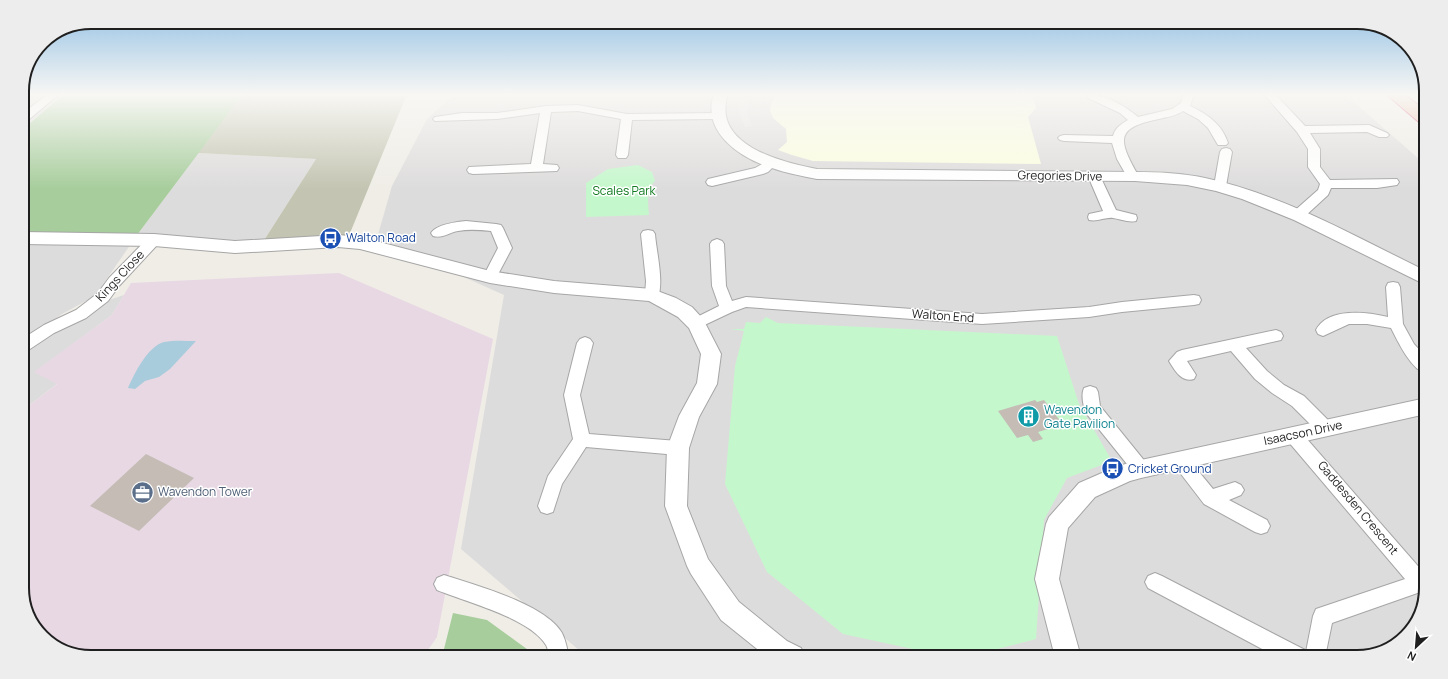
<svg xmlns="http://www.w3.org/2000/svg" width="1448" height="679" font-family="Manrope,sans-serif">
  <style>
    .residential { fill: #dddcdc }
    .industrial { fill: #e8d8e4 }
    .education { fill: #fcfee0 }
    .construction { fill: #c3c4b1 }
    .forest { fill: #a7cd9c }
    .park { fill: #c5f7cc }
    .parking { fill: #e3e3e3 }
    .water { fill: #a8ccdb }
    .building { fill: #c4bcb5 }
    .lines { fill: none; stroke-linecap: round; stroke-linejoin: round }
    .minor-casing { stroke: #a6a6a6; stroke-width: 2 }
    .tertiary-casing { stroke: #a6a6a6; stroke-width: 2 }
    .trunk-casing { stroke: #d42c5b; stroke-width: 2 }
    .minor { fill: #fff; fill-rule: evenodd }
    .tertiary { fill: #fff; fill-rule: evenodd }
    .trunk { fill: #eeb59e; fill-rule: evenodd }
    .labels { text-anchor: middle; stroke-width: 3; stroke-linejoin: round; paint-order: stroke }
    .street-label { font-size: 12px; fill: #1f1f1f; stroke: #fff }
    .park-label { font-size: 12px; fill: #107a20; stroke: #fff }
    .transit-label { font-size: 12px; fill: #164399; stroke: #fff; text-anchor: start }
    .culture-label { font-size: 12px; fill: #0d838f; stroke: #fff; text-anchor: start }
    .service-label { font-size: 12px; fill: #4e5e75; stroke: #fff; text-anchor: start }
    .rim { fill: none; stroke: #1f1f1f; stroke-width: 2 }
  </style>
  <rect width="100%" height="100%" fill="#efede6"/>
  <!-- residential -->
  <path class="residential" d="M22 94H64L22 130Z
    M455 94H1342L1356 104 1426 165V588L1421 615 1395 645 1357 657H587L461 549 504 295 377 238 392 186 427 119Z
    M198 153 316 159 261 245 137 235 95 296 62 314 28 339 22 341V235H137Z
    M124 295 112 315 35 372 58 383 22 411V359L30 349 55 330 103 302Z"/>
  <!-- industrial -->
  <path class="industrial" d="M339 273 493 339 437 637 423 657H91L64 652 34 626 22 593V411L57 384 34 372 112 315 131 283Z"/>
  <!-- education -->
  <path class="education" d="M778 94H1032L1036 108 1028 117 1041 164 813 161 792 155 778 150 787 142 786 129 773 118 770 110 771 103Z"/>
  <!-- construction -->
  <path class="construction" d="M243 94H407L348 238 261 245 316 159 198 153Z"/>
  <!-- forest -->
  <path class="forest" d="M64 94H243L137 235H22V130Z
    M453 613 487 620 531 652 535 657H480L478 655 444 649Z"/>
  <!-- park -->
  <path class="park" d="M638 165 652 172 655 181C646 189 648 204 649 215L586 217V183L608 169Z
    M766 317 778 323 1057 336 1079 404 1112 461 1067 478 1044 520 1036 639 966 657H950L843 634 767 572 725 484 735 366 744 331 731 329H744L746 322 760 323Z"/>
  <!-- parking -->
  <path class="parking" d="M743 94H751L748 99 747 112 752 126 745 127 740 115 739 103Z"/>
  <!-- water -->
  <path class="water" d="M196 341 170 369 159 377 145 381 135 389 128 388C134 374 148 346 164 342 174 340 186 341 196 341Z"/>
  <!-- building -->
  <path class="building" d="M1035 400 1037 402 1044 400 1061 422 1054 425 1055 427 1038 432 1043 439 1033 442 1028 435 1017 438 998 411Z
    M146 454 194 478 139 531 90 506Z"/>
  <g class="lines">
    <defs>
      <path id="minor" d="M48 94H59L26 122 22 123V114Z
        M1086 94C1104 94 1124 105 1138 117L1172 109 1181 103 1184 94H1194L1190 106C1207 114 1222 124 1228 143L1226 145H1218L1208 128 1198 119 1183 111C1176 116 1167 117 1159 119 1113 128 1119 141 1139 177L1137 180H1129L1117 159 1112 143 1064 141 1060 140 1058 138 1060 136 1064 135 1113 136C1115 128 1121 124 1128 120L1120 113 1088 98Z
        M1264 94H1275L1305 126 1369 125 1387 133 1389 135 1387 137H1379L1367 132 1310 133 1320 149V167L1330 180 1397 179 1399 182 1397 185 1377 188H1331L1328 195 1303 218 1298 219 1293 218 1292 215 1293 212 1318 190 1320 184 1308 167V149L1297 132Z
        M578 105 627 114 717 113 721 114 723 116 721 118 717 119 632 120 628 155 626 158H618L616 155 621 119 578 111 551 112 543 164 557 165 559 168 557 171 473 174 469 173 467 170 469 167 531 164 540 113 497 119 435 121 433 119 435 117 462 113H497L546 106Z
        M1226 148 1230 149 1232 152 1226 186 1224 189H1216L1214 186 1220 152 1222 149Z
        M771 159 775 160 777 163 768 172 763 174 712 186 708 185 706 182 708 179 755 168Z
        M1094 172 1098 173 1100 176 1116 210 1136 215 1137 218 1136 221C1128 223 1121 219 1113 218 1105 217 1098 222 1089 220L1088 217 1089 214 1103 211 1088 176 1090 173Z
        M466 221 496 224 501 225 503 228 512 248 495 280 490 282 485 280 483 277 498 248 491 231C480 230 469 229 458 231 450 232 442 239 433 236L431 233C437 224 456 222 466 221Z
        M648 230 653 231 655 234C656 250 665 285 657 299L652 300 647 299 645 295 646 281 641 234 643 231Z
        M154 236 159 237 161 240 159 243 119 286 108 301 86 318 54 333 27 351 22 353V339L44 325 76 310 98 293 109 278 149 237Z
        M717 239 722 241 724 244 726 286 732 301 746 297 982 314 1089 307 1122 302 1194 295 1199 296 1201 300 1199 304 1194 305 1122 312 1089 317 982 324 746 307 732 312 696 329 691 328 689 324 691 320 719 306 712 286 710 244 712 241Z
        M1393 282 1398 283 1400 287 1403 324 1414 344 1426 357V374C1411 369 1398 342 1391 328L1367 324H1349L1323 336 1318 334 1316 330C1328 307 1367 312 1388 317L1386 287 1388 283Z
        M1276 330 1281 332 1283 336 1281 340 1246 348 1267 371 1284 385 1304 396 1331 423 1333 428 1331 433 1325 435 1319 433 1292 406 1272 393 1255 379 1231 351 1187 361 1196 375 1194 379C1182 383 1175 371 1169 361L1177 352 1182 350Z
        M585 337 590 339 593 343 580 395 589 434 678 441 684 443 686 448 684 453 678 455 586 447 562 484 553 512 547 514 541 512 538 506 548 476 573 439 564 395 577 343 580 339Z
        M1090 386 1096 388 1098 392 1100 406 1147 464 1150 469 1147 474 1141 476 1135 474 1086 413C1083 405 1081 395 1084 388Z
        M1293 428 1299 430 1424 573 1426 572V590L1332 623 1325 657H1277L1148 588 1145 582 1148 576 1155 573 1162 576 1305 650 1306 652 1313 616 1316 609 1405 579 1287 440 1285 435 1287 430Z
        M1180 454 1186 456 1213 489 1235 482 1241 485 1244 490 1241 495 1229 500 1267 520 1270 526 1267 532 1261 534 1255 532 1204 504 1171 461 1174 456Z
        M444 575C475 585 545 604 562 633 566 641 567 649 569 657H549C548 653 548 648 546 645 530 618 466 602 437 590L434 584 437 578Z"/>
      <path id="tertiary" d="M714 94H728C711 145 781 162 817 169L1135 172C1159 172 1182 173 1205 178 1284 195 1354 236 1426 271V285L1294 220 1242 199 1216 191 1187 185 1135 181 817 179C802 176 786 173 772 168 740 158 701 132 714 94Z
        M22 232 154 234 235 241 338 235 360 237 490 271 554 281 652 289 676 298 692 307 703 319 721 354 717 384 699 417 689 448 687 506 708 559 739 602 787 641 801 648 805 657H767L721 620 691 574 687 566 665 506 667 448 679 416 697 383 701 354 689 328 678 317 649 301 554 293 490 283 360 249 338 247 235 253 154 246 22 244Z
        M1426 398V414L1141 478 1130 481 1095 497 1068 528 1059 579 1081 657H1055L1035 579 1046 524 1049 517 1079 483 1118 466 1141 460Z"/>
      <path id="trunk" d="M1386 94H1404L1426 111V124L1420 123Z"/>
    </defs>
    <!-- minor casing -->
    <use href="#minor" class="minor-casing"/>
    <!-- tertiary casing -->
    <use href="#tertiary" class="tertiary-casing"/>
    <!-- trunk casing -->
    <use href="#trunk" class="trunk-casing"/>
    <!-- minor -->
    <use href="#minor" class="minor"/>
    <!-- tertiary -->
    <use href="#tertiary" class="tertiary"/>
    <!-- trunk -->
    <use href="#trunk" class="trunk"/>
  </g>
  <!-- sky -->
  <linearGradient id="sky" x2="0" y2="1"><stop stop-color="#8ebee3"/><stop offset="0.5" stop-color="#f8f7f4"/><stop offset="1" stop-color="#f8f7f4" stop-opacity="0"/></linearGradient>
  <rect width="1448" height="189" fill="url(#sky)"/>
  <!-- icons -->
  <defs>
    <symbol id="bus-disc" viewBox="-11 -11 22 22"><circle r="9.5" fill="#1a4fb4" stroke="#fff"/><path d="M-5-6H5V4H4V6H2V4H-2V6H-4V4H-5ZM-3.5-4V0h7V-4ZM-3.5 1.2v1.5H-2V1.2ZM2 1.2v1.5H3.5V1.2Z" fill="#fff"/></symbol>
    <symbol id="building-disc" viewBox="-11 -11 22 22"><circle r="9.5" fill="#0f9aa8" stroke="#fff"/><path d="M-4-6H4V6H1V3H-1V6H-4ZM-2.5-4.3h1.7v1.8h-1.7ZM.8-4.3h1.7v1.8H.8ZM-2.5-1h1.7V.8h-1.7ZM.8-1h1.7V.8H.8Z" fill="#fff"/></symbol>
    <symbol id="office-disc" viewBox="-11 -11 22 22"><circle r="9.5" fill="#5c6f8a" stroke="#fff"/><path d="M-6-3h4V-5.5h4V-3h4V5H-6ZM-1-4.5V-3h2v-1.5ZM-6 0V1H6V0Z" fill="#fff"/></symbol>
  </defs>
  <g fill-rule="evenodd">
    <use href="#bus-disc" x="318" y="226" width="25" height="25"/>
    <use href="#building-disc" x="1016" y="404" width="25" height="25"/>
    <use href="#bus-disc" x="1100" y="456" width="25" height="25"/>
    <use href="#office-disc" x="130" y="480" width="25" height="25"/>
  </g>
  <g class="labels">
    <!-- street labels -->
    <g class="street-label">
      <text transform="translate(1060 176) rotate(1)" y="4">Gregories Drive</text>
      <text transform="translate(120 276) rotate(-47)" y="4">Kings Close</text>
      <text transform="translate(943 316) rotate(4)" y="4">Walton End</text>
      <text transform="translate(1303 433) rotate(-12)" y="4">Isaacson Drive</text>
      <text transform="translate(1358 508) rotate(50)" y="4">Gaddesden Crescent</text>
    </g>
    <!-- park labels -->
    <g class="park-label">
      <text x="624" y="195">Scales Park</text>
    </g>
    <!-- transit labels -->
    <g class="transit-label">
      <text x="346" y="242">Walton Road</text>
      <text x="1128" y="473">Cricket Ground</text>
    </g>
    <!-- culture labels -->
    <g class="culture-label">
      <text x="1044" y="414">Wavendon<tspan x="1044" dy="14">Gate Pavilion</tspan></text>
    </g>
    <!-- service labels -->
    <g class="service-label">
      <text x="158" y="496">Wavendon Tower</text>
    </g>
  </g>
  <!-- crop -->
  <path d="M0 0H1448V679H0ZM91 29H1357A62 62 0 0 1 1419 91V588A62 62 0 0 1 1357 650H91A62 62 0 0 1 29 588V91A62 62 0 0 1 91 29Z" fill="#ededed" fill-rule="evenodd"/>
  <path class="rim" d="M91 29H1357A62 62 0 0 1 1419 91V588A62 62 0 0 1 1357 650H91A62 62 0 0 1 29 588V91A62 62 0 0 1 91 29Z"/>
  <!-- north arrow -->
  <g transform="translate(1416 647) rotate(206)" stroke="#ffffff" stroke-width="3" paint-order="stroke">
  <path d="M0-3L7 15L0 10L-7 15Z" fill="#1f1f1f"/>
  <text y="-6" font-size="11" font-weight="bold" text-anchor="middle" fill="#1f1f1f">N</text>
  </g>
</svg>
